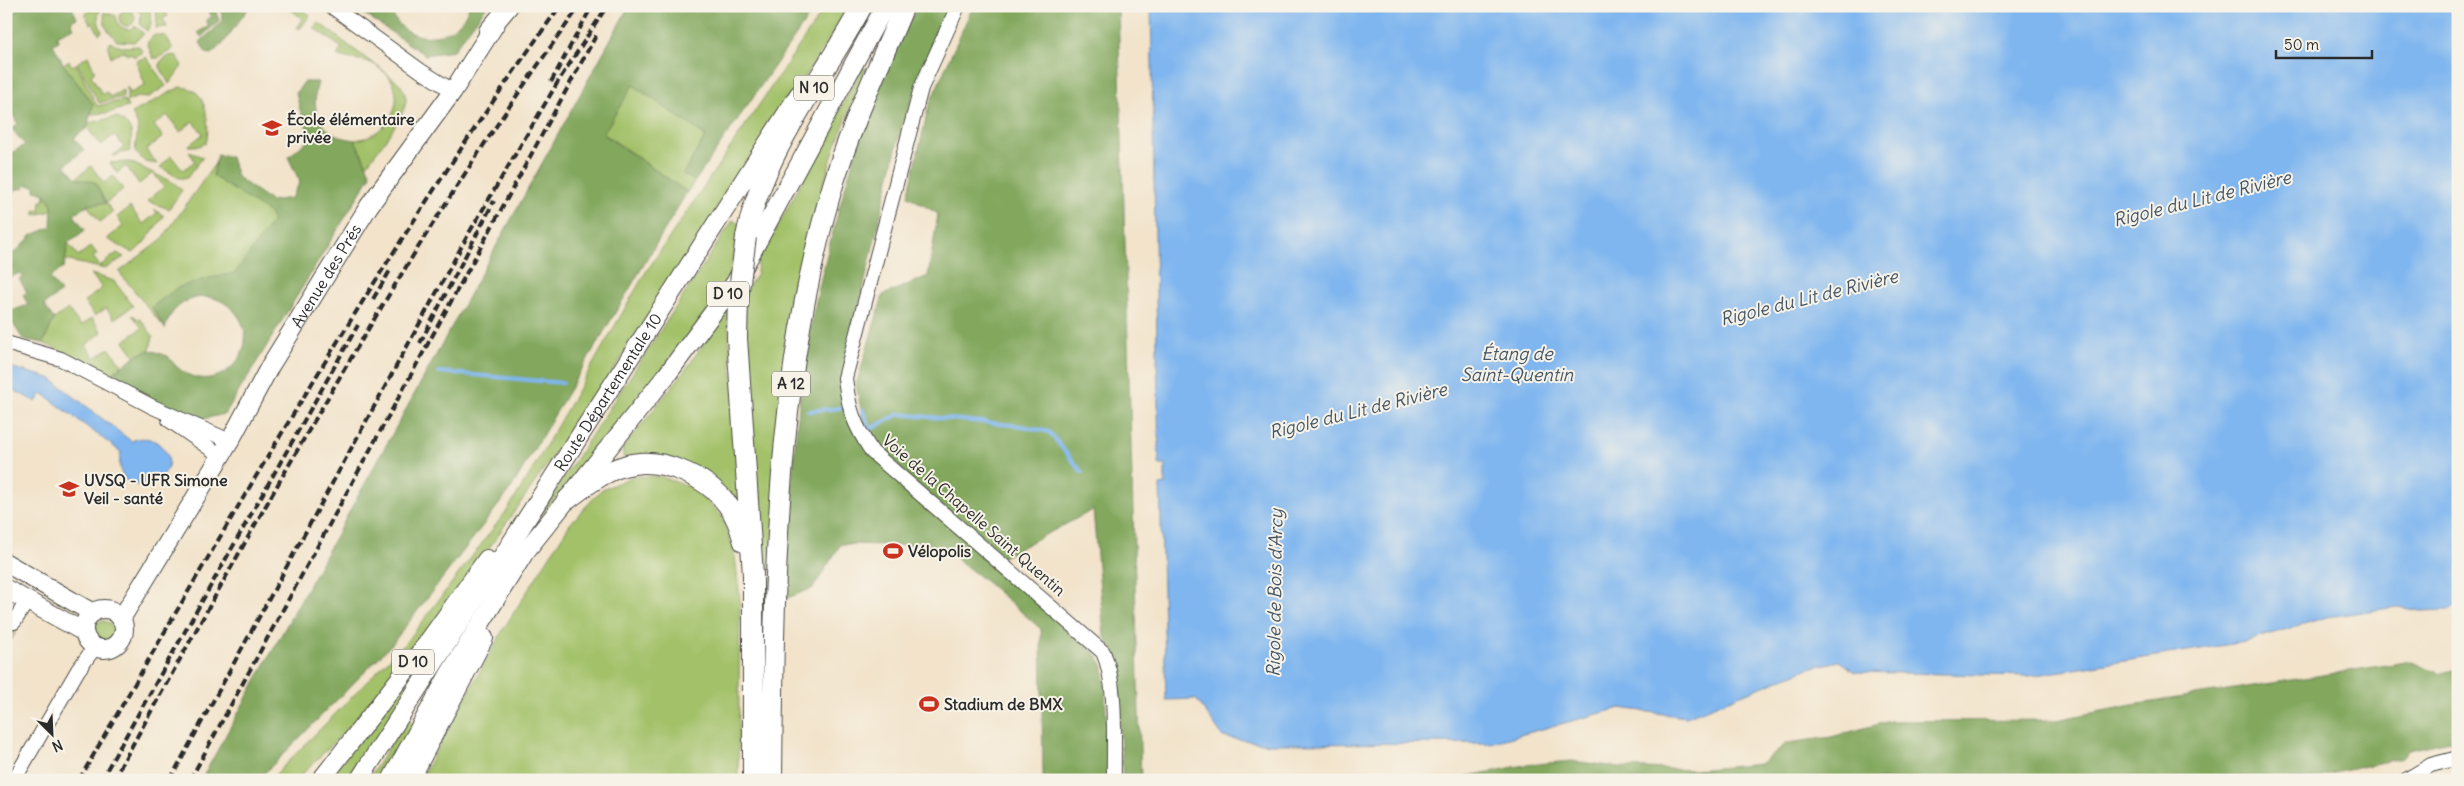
<svg xmlns="http://www.w3.org/2000/svg" width="2464" height="786" font-family="Delius,sans-serif">
  <style>
    .green { fill: #a3c169; stroke: #67764a }
    .forest { fill: #82a75d; stroke: #566944 }
    .water { fill: #7fb6ef; stroke: #55708d }
    .lines { fill: none; stroke-linecap: round; stroke-linejoin: round }
    .stream { stroke: #7fb6ef; stroke-width: 4 }
    .minor-tunnel { stroke: #cabeaa; stroke-width: 14; stroke-dasharray: 14 7; stroke-linecap: butt }
    .minor-casing { stroke: #494743; stroke-width: 16 }
    .major-casing { stroke: #494743; stroke-width: 20 }
    .highway-casing { stroke: #494743; stroke-width: 22 }
    .minor { stroke: #fff; stroke-width: 14 }
    .major { stroke: #fff; stroke-width: 18 }
    .highway { stroke: #fff; stroke-width: 20 }
    .rail { stroke: #2b2b2b; stroke-width: 4; stroke-dasharray: 8 4; stroke-linecap: butt }
    .highway-bridge-casing { stroke: #494743; stroke-width: 22; stroke-linecap: butt }
    .highway-bridge { stroke: #fff; stroke-width: 20 }
    .labels { text-anchor: middle; stroke-width: 4; stroke-linejoin: round; paint-order: stroke }
    .shield { fill: #f7f3e8; stroke: #686764; stroke-width: 1 }
    .shield-label { font-size: 15px; font-weight: bold; fill: #2b2b2b }
    .poi-label { font-size: 16px; font-weight: bold; fill: #2b2b2b; stroke: #f7f3e8; text-anchor: start }
    .street-label { font-size: 16px; fill: #2b2b2b; stroke: #f7f3e8 }
    .water-label { font-size: 18px; font-style: italic; fill: #456; stroke: #f7f3e8 }
  </style>
  <rect width="100%" height="100%" fill="#f7f3e8"/>
  <filter id="ink" filterUnits="userSpaceOnUse"><feTurbulence type="fractalNoise" baseFrequency=".02" numOctaves="2"/><feDisplacementMap in="SourceGraphic" scale="10" xChannelSelector="R" yChannelSelector="G"/><feConvolveMatrix kernelMatrix="1 2 1 2 8 2 1 2 1" color-interpolation-filters="sRGB"/></filter>
  <filter id="wash" filterUnits="userSpaceOnUse"><feTurbulence type="fractalNoise" baseFrequency=".0096" numOctaves="4" result="noise"/><feDisplacementMap in="SourceGraphic" scale="20" xChannelSelector="R" yChannelSelector="G"/><feGaussianBlur stdDeviation="1.12" result="paint"/><feColorMatrix in="noise" values="0 0 0 0 0 0 0 0 0 0 0 0 0 0 0 0 0 1.4 0 .05"/><feComposite in="paint" operator="in"/></filter>
  <g filter="url(#wash)">
    <rect width="100%" height="100%" fill="#f2e3ca"/>
    <!-- green -->
    <path class="green" d="M88 6H102C96 16 98 22 102 32L99 34 93 23 90 24 85 14 90 11Z
      M134 6 150 7 151 24 147 31 140 25 141 14Z
      M153 6H173L165 11 168 16 163 19 167 27 156 28 157 16Z
      M286 6H297L310 15 301 28H297L303 19Z
      M826 6H851L621 359 445 611C400 671 351 728 296 780H270L409 639 508 509 528 477 644 275Z
      M119 18a8 8 0 1 1 16 0a8 8 0 1 1-16 0Z
      M104 12 116 16C117 25 122 30 131 29L135 26 144 34 134 42 117 41 105 26Z
      M319 23 399 83C403 88 406 94 406 101 404 119 377 150 367 165L355 140C393 135 413 91 378 66 365 58 350 61 337 55L342 48 314 28Z
      M154 35 166 36 173 49 158 58H153L147 43Z
      M110 42 121 47 139 46 143 52 134 57 131 53 127 55 125 51 111 57 108 47Z
      M176 55 182 66 169 84 160 67V62L169 56Z
      M88 56 95 72 91 75 102 94 107 92 110 97 123 90V97L99 103 77 63Z
      M146 57 166 86 147 98 137 97 127 102V87L131 93 145 85 136 61Z
      M69 61 72 66 76 64 97 106 124 100 128 107 108 113 91 114 93 104 63 64Z
      M862 68H866L834 150 813 219 796 299 767 597 763 608 745 341 746 290 757 274 758 259 771 239Z
      M633 85 706 136 683 174 695 181 687 192 603 133Z
      M180 87C187 88 192 88 198 94 207 103 210 131 206 143L199 146H188L203 134 193 121 180 132 167 115 154 125 163 137 146 150 157 164 145 162 135 152 138 126 132 113Z
      M116 117C133 126 133 133 130 151L113 156 124 147 114 135 101 145 87 128 89 123Z
      M189 152 203 157 187 178H179L160 167 171 156 183 170 195 161Z
      M221 155 238 183 313 234 248 333 231 303 201 294 167 310 162 325 119 272 162 239Z
      M130 162 174 183 182 190 169 209 147 201 164 187 153 173 139 184 126 166 117 173 110 163Z
      M91 166 104 183 113 176 123 189 106 203 113 212 100 222 87 205 105 203 95 183 76 178Z
      M45 194 52 205V211L35 215V210L40 211 41 201H44Z
      M130 207 143 224 157 213 154 209 164 216 143 244 133 253 107 239 123 226 117 217Z
      M733 220 740 225 729 282 660 372 532 526Z
      M68 243 78 256 91 246 97 254 93 257 100 266 117 253 124 257 105 269 65 260Z
      M91 274 114 281 133 306 114 319 106 308 95 316 84 302 102 288Z
      M68 309 81 326 92 318 102 332 86 345 95 358 109 348 122 365 112 374 43 343 54 319Z
      M727 309 743 509 726 493 623 457V448L689 365Z
      M132 315 141 320 153 336 150 350 135 356 124 341 142 328Z
      M634 476 662 477 695 489 722 516 735 556 740 600 738 780H420L504 628 570 524 601 490Z
      M93 631a10 10 0 1 1 20 0a10 10 0 1 1-20 0Z
      M442 636 351 780H326Z
      M407 719 416 724 382 780H368Z"/>
    <!-- forest -->
    <path class="forest" d="M19 6H65L67 10 72 8 77 18 71 21 74 28 56 36 59 41 53 44 63 64 93 104 87 128 74 138 84 150 65 165 76 178 95 182 106 203 87 205 74 215 85 230 68 243 64 267 50 278 61 292 44 305 54 319 43 343 23 339 6 313 8 306 11 311 28 305 23 295 27 292 19 279 22 277 20 273 6 279V252L15 253 32 235 51 227 52 205 45 194 35 191V186L25 185 24 188 14 190 13 198H6V156L25 145 12 129 18 124C0 98 6 63 6 33H8L12 16Z
      M206 6H214L219 21 201 37 198 32 209 26 206 20 212 17Z
      M218 6H250L222 45 211 54 206 53 200 42 221 23 222 15Z
      M367 6H390C399 48 458 45 469 6H487L453 51 425 55 360 11Z
      M629 6H816L695 181 683 174 706 136 633 85 603 134 687 192 510 490 392 644 258 780H201Z
      M918 6H951L935 39 900 132 844 370 850 423 1097 655 1103 667 1105 682 1108 780H1043L1041 629 989 584 940 546 841 544 813 588 785 599C789 523 793 447 803 373 812 308 829 244 847 181 865 121 887 61 918 6Z
      M973 6H1118L1141 780H1123L1115 655 1104 635 1093 510 1001 558 906 475 865 429 856 385 883 295 928 276 938 214 908 196 929 105Z
      M304 82H318C309 114 322 136 355 140L371 175 225 414 194 421 148 401 112 374 135 356 150 350 168 356C206 413 275 348 231 308 221 299 209 295 196 298 179 302 169 313 165 329L152 307 177 288 205 279 235 273 273 221 268 212 213 176 217 155 231 157 237 177 271 201 291 198 300 182 288 157 311 138 300 110 296 93Z
      M2412 661 2440 673 2458 669V750L2449 741 2409 750 2401 758 2304 780H1448L1524 765 1572 761 1618 767 1695 770 1760 764 1787 743 1831 737 1890 721 2056 720 2132 705Z"/>
    <!-- water -->
    <path class="water" d="M1151 6H2458V604L2450 610 2421 611 2397 607 2327 617 2244 642 2030 676 1855 672 1839 661 1809 668 1686 717 1620 708 1490 743 1269 744 1223 737 1196 699 1166 700 1160 485 1165 484V465H1159Z
      M6 366 50 378 131 441C142 437 152 437 160 445 196 479 108 511 121 452L42 393 36 402 6 386Z"/>
    <g class="lines">
      <!-- stream -->
      <path class="stream" d="M439 372 563 383
        M862 409 870 429 899 414 1022 426 1049 432 1082 472
        M808 411 842 408"/>
    </g>
  </g>
  <g filter="url(#ink)">
    <g class="lines">
      <!-- minor-tunnel -->
      <path class="minor-tunnel" d="M6 636 14 622"/>
      <defs>
        <path id="minor" d="M331 6 421 71 453 91
          M958 6 921 88 845 378C849 411 854 424 872 452L1103 652C1118 685 1113 742 1114 780
          M6 343 61 359 153 407 230 441
          M169 420 221 456
          M14 622 27 601
          M14 780 78 670 95 647
          M2406 780 2431 765 2458 758"/>
        <g id="major">
          <path d="M488 31 509 6"/>
          <path d="M6 563 93 613"/>
          <path d="M6 589 84 632"/>
          <circle cx="104" cy="629" r="20"/>
          <path id="s1" d="M121 619 230 441 270 366 369 206 453 91 496 23"/>
          <path d="M321 780 425 646 487 559"/>
          <path id="s2" d="M359 780 799 94"/>
          <path d="M391 780 448 676 525 552 666 376 735 283 885 6"/>
          <path d="M410 780 484 638"/>
        </g>
        <path id="highway" d="M746 237C763 151 821 82 862 6
          M738 297 737 338 753 575V780
          M568 499C585 486 603 472 624 466 659 455 706 476 727 504 736 515 740 528 744 542
          M772 780C774 580 775 381 832 188 851 125 879 66 904 6"/>
      </defs>
      <!-- minor casing -->
      <use href="#minor" class="minor-casing"/>
      <!-- major casing -->
      <use href="#major" class="major-casing"/>
      <!-- highway casing -->
      <use href="#highway" class="highway-casing"/>
      <!-- minor -->
      <use href="#minor" class="minor"/>
      <!-- major -->
      <use href="#major" class="major"/>
      <!-- highway -->
      <use href="#highway" class="highway"/>
      <!-- rail -->
      <path class="rail" d="M551 82 592 6
        M373 299 391 269
        M420 343 494 201
        M79 780C231 517 382 253 560 6
        M101 780 358 325
        M113 780C260 516 402 250 580 6
        M170 780 469 233 559 80 607 6
        M190 780 598 32"/>
      <defs>
        <path id="highway-bridge" d="M738 297 746 237"/>
      </defs>
      <!-- highway-bridge casing -->
      <use href="#highway-bridge" class="highway-bridge-casing"/>
      <!-- highway-bridge -->
      <use href="#highway-bridge" class="highway-bridge"/>
    </g>
  </g>
  <!-- icons -->
  <defs>
    <symbol id="school-bare" viewBox="-9 -9 18 18"><path d="M0-5L7-2L0 1L-7-2ZM-4 1L0 2.5L4 1V4Q0 6-4 4Z" fill="#c8321e" stroke="#f7f3e8" stroke-width="2.5" paint-order="stroke"/></symbol>
    <symbol id="university-bare" viewBox="-9 -9 18 18"><path d="M0-5L7-2L0 1L-7-2ZM-4 1L0 2.5L4 1V4Q0 6-4 4Z" fill="#c8321e" stroke="#f7f3e8" stroke-width="2.5" paint-order="stroke"/></symbol>
    <symbol id="stadium-bare" viewBox="-9 -9 18 18"><path d="M0-5a6.5 5 0 1 0 0 10a6.5 5 0 1 0 0-10ZM-3.5-1.8h7v3.6h-7Z" fill="#c8321e" stroke="#f7f3e8" stroke-width="2.5" paint-order="stroke"/></symbol>
  </defs>
  <g fill-rule="evenodd">
    <use href="#school-bare" x="258" y="114" width="28" height="28"/>
    <use href="#university-bare" x="55" y="475" width="28" height="28"/>
    <use href="#stadium-bare" x="879" y="537" width="28" height="28"/>
    <use href="#stadium-bare" x="915" y="690" width="28" height="28"/>
  </g>
  <g class="labels">
    <!-- shield labels -->
    <g class="shield">
      <rect x="794" y="75.5" width="40" height="25" rx="4"/>
      <rect x="707" y="281.5" width="42" height="25" rx="4"/>
      <rect x="772" y="371.5" width="38" height="25" rx="4"/>
      <rect x="392" y="649.5" width="42" height="25" rx="4"/>
    </g>
    <g class="shield-label">
      <text x="814" y="93">N 10</text>
      <text x="728" y="299">D 10</text>
      <text x="791" y="389">A 12</text>
      <text x="413" y="667">D 10</text>
    </g>
    <!-- poi labels -->
    <g class="poi-label">
      <text x="287" y="125">École élémentaire<tspan x="287" dy="18">privée</tspan></text>
      <text x="84" y="486">UVSQ - UFR Simone<tspan x="84" dy="18">Veil - santé</tspan></text>
      <text x="908" y="557">Vélopolis</text>
      <text x="944" y="710">Stadium de BMX</text>
    </g>
    <!-- street labels -->
    <g class="street-label">
      <text dy="6" stroke="none"><textPath href="#s1" startOffset="400">Avenue des Prés</textPath></text>
      <text dy="6" stroke="none"><textPath href="#s2" startOffset="461">Route Départementale 10</textPath></text>
      <text transform="translate(974 515) rotate(41)" y="6">Voie de la Chapelle Saint Quentin</text>
    </g>
    <!-- water labels -->
    <g class="water-label">
      <text transform="translate(2202 199) rotate(-14)" y="6">Rigole du Lit de Rivière</text>
      <text transform="translate(1809 298) rotate(-14)" y="6">Rigole du Lit de Rivière</text>
      <text x="1517" y="360">Étang de<tspan x="1517" dy="21">Saint-Quentin</tspan></text>
      <text transform="translate(1358 411) rotate(-14)" y="6">Rigole du Lit de Rivière</text>
      <text transform="translate(1275 593) rotate(-89)" y="6">Rigole de Bois d'Arcy</text>
    </g>
  </g>
  <!-- margin -->
  <rect width="2464" height="786" fill="none" stroke="#f7f3e8" stroke-width="25"/>
  <!-- north arrow -->
  <g transform="translate(52 734) rotate(156)" stroke="#f7f3e8" stroke-width="4" paint-order="stroke">
  <path d="M0-4L9 19L0 12L-9 19Z" fill="#2b2b2b"/>
  <text y="-8" font-size="14" font-weight="bold" text-anchor="middle" fill="#2b2b2b">N</text>
  </g>
  <!-- scale -->
  <path d="M2276 50v8h96v-8" fill="none" stroke="#2b2b2b" stroke-width="2.5"/>
  <text x="2284" y="50" font-size="15" fill="#2b2b2b" stroke="#f7f3e8" stroke-width="4" paint-order="stroke">50 m</text>
</svg>
